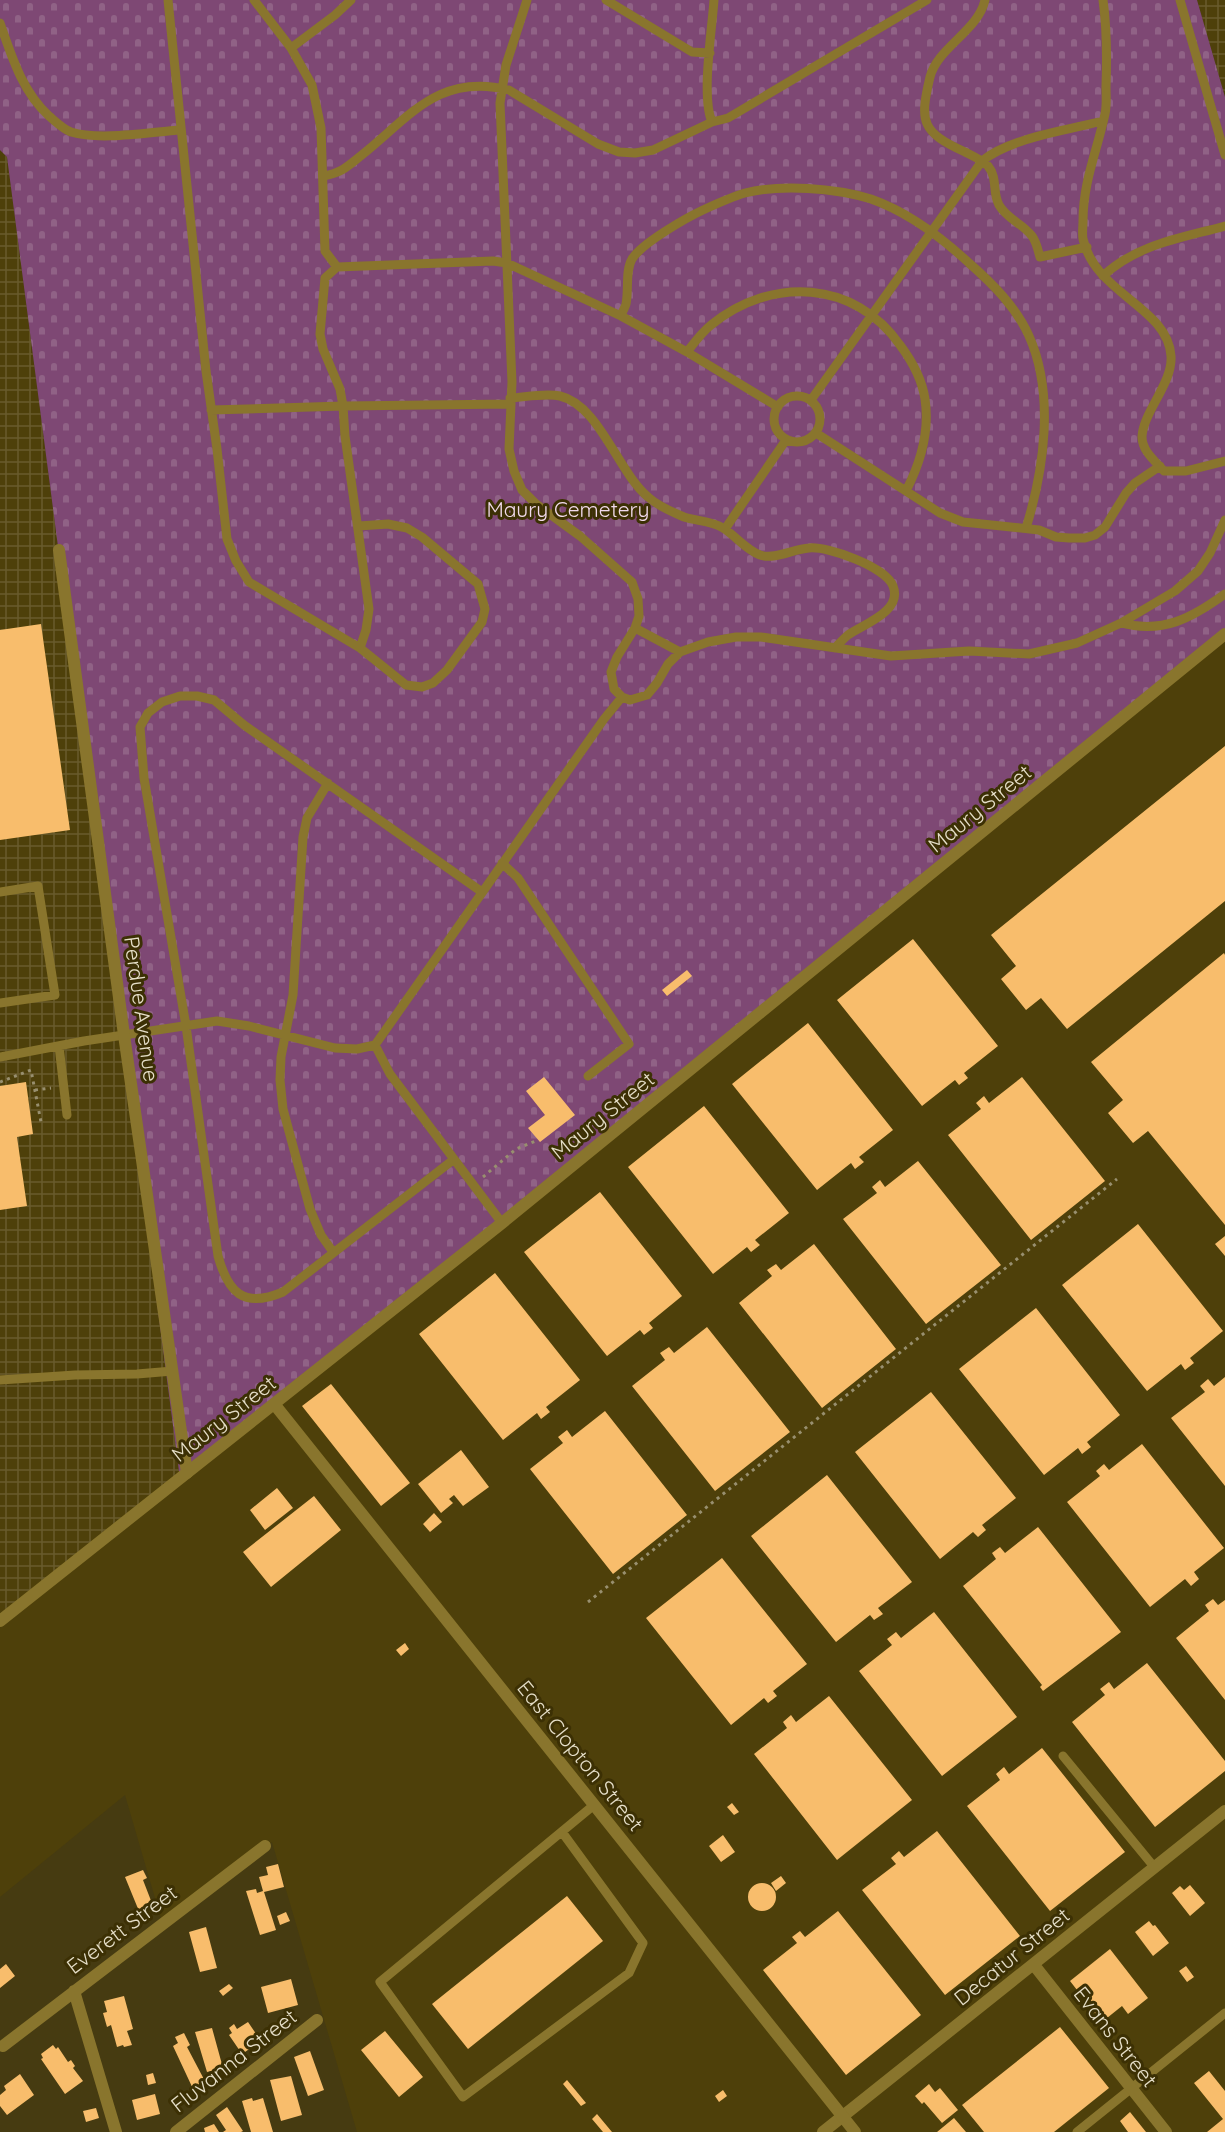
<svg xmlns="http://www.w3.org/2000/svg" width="1225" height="2132" font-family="Quicksand,sans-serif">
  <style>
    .built { fill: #4e400a }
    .industrial { fill: url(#industrial-grid) }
    .cemetery { fill: url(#cemetery-stones) }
    .building { fill: #f8bd6c }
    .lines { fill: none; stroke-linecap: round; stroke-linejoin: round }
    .path { stroke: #988f6f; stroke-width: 3; stroke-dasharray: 3 4.5; stroke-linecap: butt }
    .service { stroke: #89752d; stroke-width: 9 }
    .minor { stroke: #89752d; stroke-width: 12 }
    .tertiary { stroke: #89752d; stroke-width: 12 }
    .labels { text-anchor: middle; stroke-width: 6; stroke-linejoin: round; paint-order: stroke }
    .park-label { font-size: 21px; fill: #f2daed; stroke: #3c3004 }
    .street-label { font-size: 21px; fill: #e6dfc9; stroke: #3c3004 }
  </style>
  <defs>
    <pattern id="industrial-grid" width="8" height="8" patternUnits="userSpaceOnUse" patternTransform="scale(1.5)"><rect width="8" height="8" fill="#4e400a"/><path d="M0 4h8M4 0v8" fill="none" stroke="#685b2c"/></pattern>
    <pattern id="cemetery-stones" width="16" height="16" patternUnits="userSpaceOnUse" patternTransform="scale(1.5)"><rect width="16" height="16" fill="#7e4874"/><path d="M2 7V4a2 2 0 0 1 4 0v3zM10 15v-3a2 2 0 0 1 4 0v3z" fill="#906286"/></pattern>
  </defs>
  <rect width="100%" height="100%" fill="#463b11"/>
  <!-- built -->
  <path class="built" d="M1225 634V2132H357L272 1842 162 1922 125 1795 0 1897V1619Z"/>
  <!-- industrial -->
  <path class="industrial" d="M1197 0H1225V97Z
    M0 150 7 157 180 1479 0 1619Z"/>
  <!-- cemetery -->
  <path class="cemetery" d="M0 0H1197L1225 97V634L180 1479 7 157 0 150Z"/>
  <!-- building -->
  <path class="building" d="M41 624 70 830 0 840V630Z
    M1225 746V901L1067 1029 1041 998 1026 1010 1001 979 1016 966 991 935Z
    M913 939 998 1046 964 1073 968 1078 959 1085 955 1080 922 1106 837 1000Z
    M1224 953 1225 955V1225L1148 1131 1133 1143 1108 1113 1123 1100 1091 1062Z
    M687 970 692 976 667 996 662 990Z
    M808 1023 893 1130 859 1157 864 1162 855 1169 851 1163 817 1190 732 1084Z
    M544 1077 575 1115 540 1142 528 1128 545 1115 526 1091Z
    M1022 1077 1105 1181 1031 1240 948 1135 981 1109 976 1103 984 1096 989 1103Z
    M26 1082 33 1134 17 1137 27 1206 0 1210V1086Z
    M704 1106 789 1213 755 1240 760 1245 751 1252 747 1247 713 1274 628 1167Z
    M918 1161 1001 1265 926 1324 843 1219 877 1193 872 1187 880 1180 885 1187Z
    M600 1192 682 1296 649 1323 653 1328 644 1335 640 1330 607 1356 524 1252Z
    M1138 1224 1223 1331 1190 1358 1194 1363 1185 1370 1181 1364 1147 1391 1062 1285Z
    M1225 1236V1256L1215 1244Z
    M814 1244 896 1349 822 1408 739 1303 772 1276 767 1270 776 1264 781 1270Z
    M495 1273 580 1380 546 1407 550 1412 541 1419 537 1413 503 1440 419 1334Z
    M1036 1308 1120 1415 1087 1442 1091 1447 1082 1454 1078 1448 1044 1475 959 1369Z
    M707 1327 790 1432 715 1491 632 1386 665 1360 660 1353 669 1347 674 1353Z
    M1225 1377V1486L1171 1418 1205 1392 1200 1386 1208 1379 1214 1386Z
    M331 1384 410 1483 381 1506 302 1406Z
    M931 1392 1016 1498 982 1525 986 1530 978 1537 973 1532 940 1559 855 1452Z
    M605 1411 687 1515 613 1574 530 1469 563 1443 558 1437 567 1430 572 1437Z
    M1142 1444 1224 1548 1194 1572 1199 1579 1191 1586 1185 1579 1150 1607 1067 1502 1100 1476 1096 1471 1104 1464 1109 1470Z
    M461 1450 489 1487 463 1506 454 1495 449 1499 453 1503 441 1513 418 1484Z
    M827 1475 912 1582 878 1608 883 1614 874 1620 870 1615 836 1642 751 1536Z
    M277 1488 293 1508 265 1530 250 1510Z
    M314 1496 341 1530 271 1587 243 1552Z
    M434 1513 442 1522 430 1532 423 1524Z
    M1038 1527 1121 1632 1043 1691 1040 1687 1042 1685 963 1586 996 1559 992 1553 1000 1547 1005 1553Z
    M722 1558 807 1664 773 1691 777 1696 768 1703 764 1698 731 1725 646 1618Z
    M1213 1599 1218 1605 1225 1600V1700L1176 1638 1209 1611 1205 1605Z
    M934 1612 1017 1717 942 1776 859 1671 892 1645 887 1639 896 1632 901 1638Z
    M405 1643 409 1649 401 1656 396 1650Z
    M1147 1663 1225 1761V1771L1155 1827 1072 1722 1105 1695 1100 1689 1109 1682 1114 1689Z
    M829 1696 912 1800 837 1860 754 1754 787 1728 783 1722 791 1715 796 1722Z
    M1042 1748 1125 1852 1050 1911 967 1806 1000 1780 996 1774 1004 1767 1009 1774Z
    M732 1803 739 1812 734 1815 727 1807Z
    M937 1831 1020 1936 945 1995 862 1890 896 1864 891 1858 899 1851 904 1857Z
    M723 1835 735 1852 721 1862 709 1846Z
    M278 1864 284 1887 264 1892 276 1930 260 1935 246 1891 256 1889 257 1893 263 1891 259 1877 268 1875 266 1867Z
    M143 1870 147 1878 143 1880 155 1911 141 1916 125 1877Z
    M781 1876 786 1883 776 1891 771 1883Z
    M748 1897a14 14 0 1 1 28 0a14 14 0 1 1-28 0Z
    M1190 1885 1205 1903 1190 1916 1172 1893 1180 1886 1184 1890Z
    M567 1896 603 1941 468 2049 432 2004Z
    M838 1911 921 2015 846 2075 763 1970 797 1943 792 1937 800 1931 805 1937Z
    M286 1912 290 1921 280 1925 277 1916Z
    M1149 1921 1153 1926 1155 1925 1169 1943 1153 1956 1135 1932Z
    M206 1927 217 1968 200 1972 189 1932Z
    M1110 1949 1148 1998 1128 2014 1122 2006 1102 2022 1070 1981Z
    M6 1964 15 1976 0 1988V1969Z
    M1186 1966 1194 1977 1187 1982 1179 1971Z
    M291 1979 298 2005 268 2013 261 1987Z
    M229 1984 233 1988 223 1996 219 1991Z
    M124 1996 133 2029 127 2031 132 2045 124 2047 123 2045 117 2047 111 2025 107 2027 103 2013 107 2012 104 2001Z
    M248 2022 261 2041 242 2054 229 2035 232 2033 229 2028 234 2024 237 2029Z
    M1060 2027 1109 2088 1054 2132H984L962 2105Z
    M212 2028 223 2068 207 2072 195 2032Z
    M385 2031 423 2077 399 2097 361 2050Z
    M184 2033 190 2045 187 2047 207 2085 194 2091 173 2046 178 2043 175 2037Z
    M53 2045 56 2049 58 2047 68 2062 71 2060 75 2066 73 2068 83 2081 65 2094 41 2059 43 2058 41 2054Z
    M310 2051 324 2090 308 2096 294 2057Z
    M1209 2071 1225 2091V2132H1207L1223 2119 1194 2083Z
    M153 2073 156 2083 148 2085 146 2075Z
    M20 2074 34 2095 7 2115 0 2106V2095L6 2090 4 2086Z
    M291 2076 302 2115 281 2121 270 2080Z
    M567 2080 586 2103 581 2106 563 2084Z
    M929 2084 935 2092 940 2088 958 2110 942 2123 924 2102 922 2104 915 2096Z
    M723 2090 727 2096 719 2102 715 2096Z
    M155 2094 160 2114 137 2120 132 2100Z
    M252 2098 253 2101 263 2098 273 2132H251L242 2101Z
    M227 2107 243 2131 241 2132H223L226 2130 216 2115Z
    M96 2108 99 2118 86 2122 83 2111Z
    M1130 2112 1146 2132H1128L1120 2121Z
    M597 2114 612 2132H603L592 2119Z
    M954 2118 966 2132H937Z
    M214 2124 219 2132H205L204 2128Z"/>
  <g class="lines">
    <!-- path -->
    <path class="path" d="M0 1082 31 1070 41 1122
      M35 1090 51 1088
      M483 1177 516 1149 538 1140
      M588 1602 1117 1179"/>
    <!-- service -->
    <path class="service" d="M168 0 206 371 217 449 227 539 236 561 249 582 360 648 406 685 422 687 433 683 447 670 482 622 485 609 478 584 422 537 407 528 388 524 359 526
      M254 0 291 48 312 85 321 128 325 251 337 267 325 278 320 334 323 349 340 389 343 406 345 436 369 609 366 630 360 648
      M527 0 506 65 500 103 512 382 509 449 514 471 522 490 536 504 580 536 632 582 638 599 639 616 635 628 617 657 611 672 614 689 622 697 630 700 647 695 657 683 668 664 680 652 708 642 736 637H761L891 656 969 651 1029 654 1077 643 1121 623 1175 591 1198 571 1210 553 1225 520
      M606 0 692 52 710 53
      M985 0C978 31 938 47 930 77 919 123 922 132 965 152 973 156 982 160 988 166 998 178 992 192 999 205 1007 219 1022 223 1032 236 1036 241 1038 250 1040 257L1087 247
      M1103 0C1107 28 1107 58 1106 87 1106 96 1107 105 1105 114 1097 151 1083 182 1083 221 1083 226 1082 234 1083 239 1095 294 1168 307 1171 356 1173 383 1143 412 1142 437 1142 451 1156 462 1164 471H1186L1225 461
      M1180 0 1225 155
      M0 23C12 57 22 91 49 116 55 121 63 129 71 132 100 141 150 132 181 130
      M291 48 335 15 351 0
      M712 122C701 97 712 30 714 0
      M323 176C342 173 348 166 363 154 411 115 440 73 509 90L598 144 619 152 635 153 653 150 712 122 728 118 927 0
      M337 267 493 261 507 263 621 316 687 352 778 407
      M1103 276C1137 244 1182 238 1225 226
      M621 316C622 312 625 308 626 304 629 290 625 271 632 259 642 243 686 218 703 210 716 204 731 197 745 193 781 184 835 188 871 199 908 212 941 237 969 263 993 284 1016 307 1029 336 1055 394 1044 470 1026 528
      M687 352C694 343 702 332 711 325 771 276 855 280 900 345 912 361 922 379 925 399 930 432 921 462 906 491
      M774 419a23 23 0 1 1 46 0a23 23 0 1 1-46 0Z
      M510 398C526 397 545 393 560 396 599 405 618 472 648 497 658 506 672 512 684 517 696 521 712 521 723 528 736 536 745 549 760 555 775 560 793 549 809 548 828 546 886 567 893 586 903 611 864 624 848 635 844 638 839 644 835 648
      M811 400 982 161C1010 138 1067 130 1103 121
      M211 410 343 406 510 404
      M816 433 940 513 963 522 1039 530 1056 537 1069 538H1085L1095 535 1105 527 1126 493 1135 483 1160 466
      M725 529 786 440
      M1121 623C1163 634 1192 618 1225 594
      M635 628 680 652
      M328 783 307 818 303 837 293 995 281 1057 280 1080 283 1109 310 1209 321 1235 333 1252
      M502 863 518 878 629 1044 588 1076
      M0 892 38 886 55 995 0 1003
      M375 1045 390 1074 502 1223
      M59 1046 67 1115
      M0 1057 84 1041 217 1021 249 1026 335 1048 357 1049 375 1045 604 719 622 697
      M453 1160 283 1292C243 1309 228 1292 218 1256L186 1026 144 778 140 727 148 713 162 702 180 696H197L214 700 244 725 482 892
      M0 1380 75 1375 137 1374 173 1371
      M1063 1756 1155 1868
      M562 1832 643 1943 629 1973 463 2097 380 1982 594 1805
      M1077 2132 1225 2013"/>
    <!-- minor -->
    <path class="minor" d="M59 550 124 1035 187 1473
      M1034 1965 1166 2132
      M74 1991 116 2132
      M3 2046 265 1846
      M176 2132 317 2020
      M823 2132 1225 1811"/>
    <!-- tertiary -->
    <path class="tertiary" d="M275 1405 855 2132
      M0 1621 502 1223 1225 634"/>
  </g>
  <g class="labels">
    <!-- park labels -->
    <g class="park-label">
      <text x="568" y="517">Maury Cemetery</text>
    </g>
    <!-- street labels -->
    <g class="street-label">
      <text transform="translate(980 809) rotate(-39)" y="7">Maury Street</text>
      <text transform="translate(141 1009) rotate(82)" y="7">Perdue Avenue</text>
      <text transform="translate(603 1116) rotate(-39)" y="7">Maury Street</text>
      <text transform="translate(224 1419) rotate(-38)" y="7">Maury Street</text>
      <text transform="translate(580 1756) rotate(51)" y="7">East Clopton Street</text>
      <text transform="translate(122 1930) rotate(-37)" y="7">Everett Street</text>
      <text transform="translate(1012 1957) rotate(-39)" y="7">Decatur Street</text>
      <text transform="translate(1115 2037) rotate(52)" y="7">Evans Street</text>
      <text transform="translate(234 2061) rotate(-38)" y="7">Fluvanna Street</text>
    </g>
  </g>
</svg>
